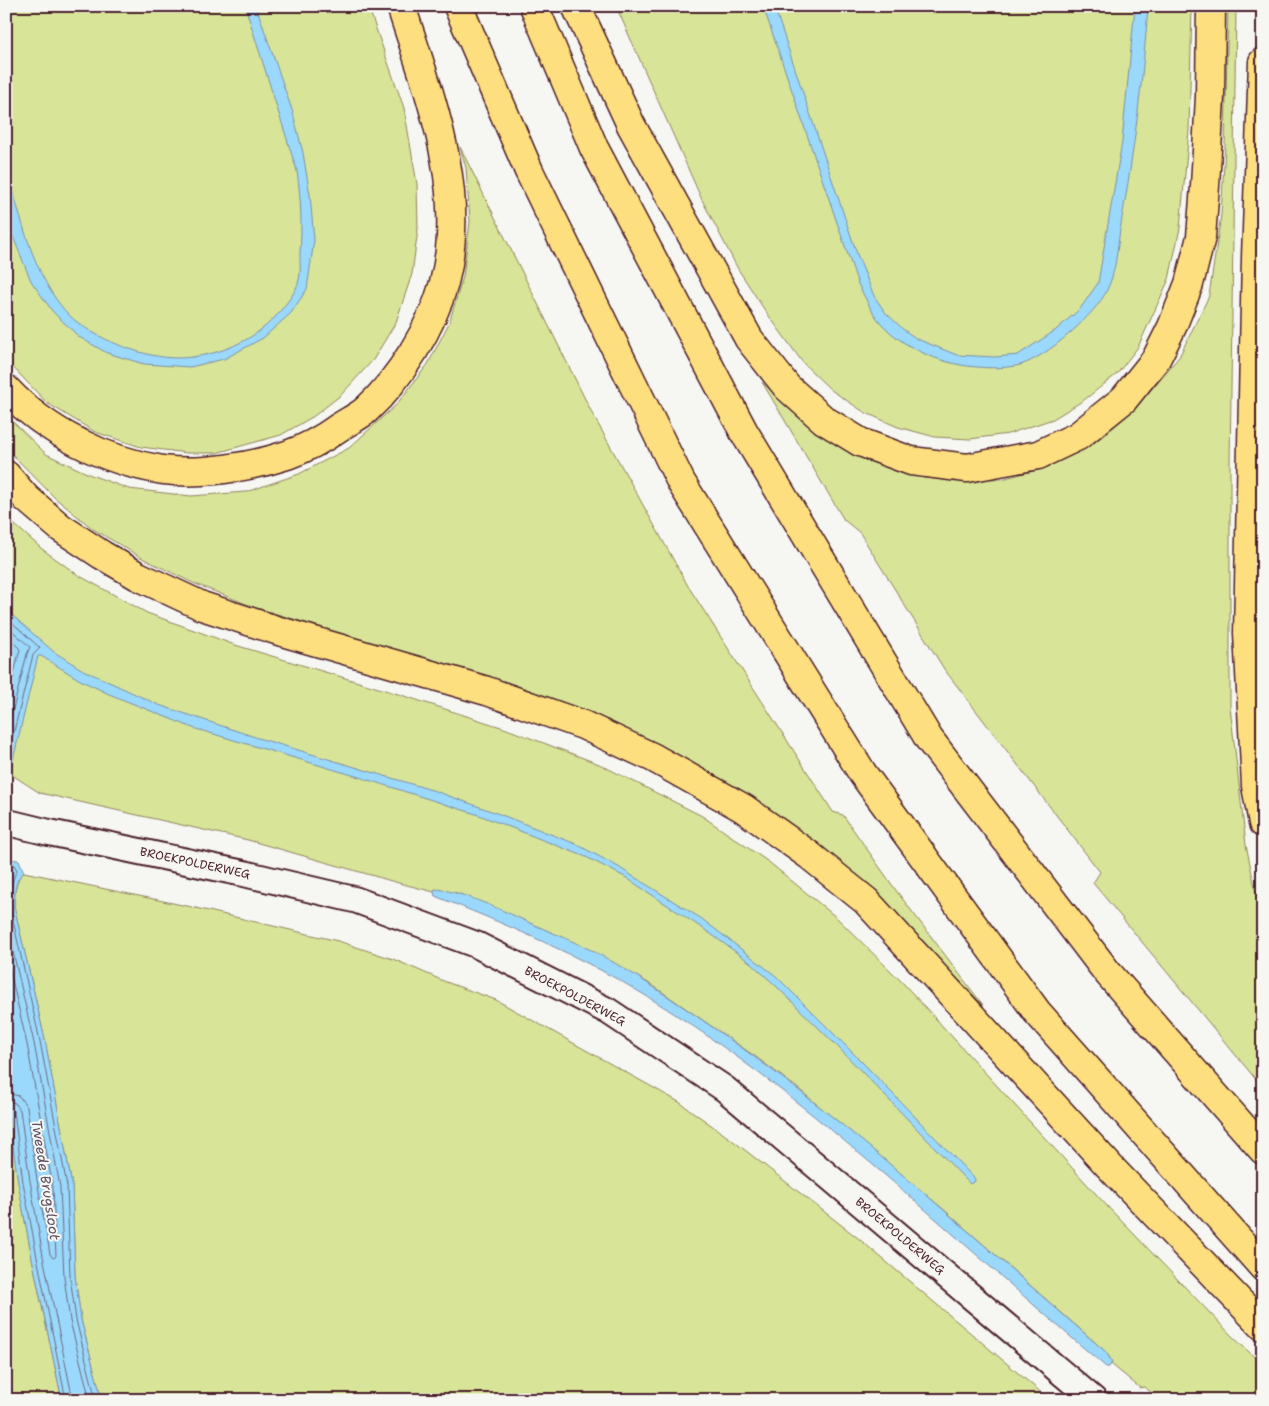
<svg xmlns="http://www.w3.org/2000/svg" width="1269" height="1406" font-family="'Shantell Sans',sans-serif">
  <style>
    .green { fill: #d8e497; stroke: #918261 }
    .water { fill: #9bd9fc; stroke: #7b8fa8 }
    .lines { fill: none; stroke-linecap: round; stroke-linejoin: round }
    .shore { stroke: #6a697f; stroke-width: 1 }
    .minor-casing { stroke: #4a1f2b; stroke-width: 29 }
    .motorway-casing { stroke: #4a1f2b; stroke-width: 31 }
    .minor { stroke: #f6f6f2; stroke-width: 25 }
    .motorway { stroke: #fddf80; stroke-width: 28 }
    .labels { text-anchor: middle; stroke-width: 4; stroke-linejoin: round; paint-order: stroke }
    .street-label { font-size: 12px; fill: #4a1f2b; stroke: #f6f6f2 }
    .water-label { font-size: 14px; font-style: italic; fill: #5e4e5f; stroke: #f6f6f2 }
  </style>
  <rect width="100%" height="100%" fill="#f6f6f2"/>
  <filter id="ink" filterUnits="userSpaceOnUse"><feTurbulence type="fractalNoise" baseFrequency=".02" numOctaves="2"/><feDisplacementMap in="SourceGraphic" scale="10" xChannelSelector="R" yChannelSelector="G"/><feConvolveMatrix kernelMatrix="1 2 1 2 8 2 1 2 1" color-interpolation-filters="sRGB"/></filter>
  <g filter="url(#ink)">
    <!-- green -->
    <path class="green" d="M6 6H368L404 108 417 184 418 229 412 274 396 322 373 360 341 395 314 416 281 435 216 453H187L141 447 95 432 47 403 6 360Z
      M616 6H1192L1189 130 1180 228 1169 279 1138 347 1117 374 1084 400 1053 419 1008 434 970 439 935 437 898 427 864 412 831 390 803 363 764 309 738 269 702 200Z
      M1228 6H1236L1230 465V707L1246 845 1263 926V1088L1093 883 1100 872 944 669 860 533 844 520 762 382 815 431 864 459 924 478 1002 479 1047 467 1094 443 1132 412 1179 357 1209 296 1221 215 1225 146Z
      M460 147 593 415 688 586 833 812 843 815 895 889 983 1005 905 925 746 795 677 755 621 727 517 687 254 607 193 583 144 559 93 529 55 498 6 448V415L46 454 91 475 129 489 191 496 246 492 299 474 349 448 397 404 428 364 449 323 463 277 470 221 466 168Z
      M6 517 42 549 78 575 147 613 235 645 395 693 504 728 599 764 702 816 770 863 837 918 902 982 1107 1206 1232 1336 1263 1365V1400H1162L1144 1387 1140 1388 1111 1364 1112 1362 1106 1352 942 1208 796 1087 756 1057 652 985 589 950 514 916 457 893 434 892 395 882 248 840 40 793 9 773 41 642 6 610Z
      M24 872 187 906 338 941 393 959 446 982 496 1000 679 1102 732 1140 858 1238 1050 1400H102L81 1320 75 1276 72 1186 45 1040 14 906C15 894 14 880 24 872Z
      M6 1058C7 1076 7 1094 9 1112 19 1209 42 1304 62 1400H6Z"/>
    <!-- water -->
    <path class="water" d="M245 6H256L293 113 303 153 310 195 314 240 307 289 291 313 263 338 224 359 190 367 144 364 107 353 79 337 53 312 31 281 12 234 6 213V166C20 214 33 278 69 315 92 338 146 359 179 358 215 357 253 342 277 315 285 305 296 293 299 280 301 272 300 262 300 254 302 225 301 199 297 171Z
      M763 6H774L857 254 874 296 885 312 904 330 917 339 957 355 995 357 1018 355 1056 330 1080 309 1098 283 1122 142 1135 6H1148C1143 79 1134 152 1121 224 1117 245 1117 270 1107 290 1096 314 1046 358 1020 365 1003 369 984 368 967 366 932 361 891 342 872 311 867 302 863 293 858 284Z
      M6 610 54 652 83 670 159 705 258 738 435 791 494 812 576 844 615 865 702 919 776 976 864 1064 975 1179V1181L970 1184 838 1047 775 985 751 963 708 932 625 877 586 857 479 815 359 777 193 728 109 694 80 680 41 656H38L6 789Z
      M6 859 19 860 24 872C14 880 15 894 14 906L45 1040 72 1186 75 1276 81 1320 102 1400H62L32 1258 18 1183 8 1110 6 1058Z
      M435 889C459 890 509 913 532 924 551 932 570 940 589 949 634 972 676 1002 718 1031 856 1127 979 1242 1106 1352L1112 1362 1109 1367H1106C1049 1319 993 1269 937 1220 845 1140 752 1061 648 997 581 956 508 925 435 896L434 893Z"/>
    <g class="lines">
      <!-- shore -->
      <path class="shore" d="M6 617 40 648 33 655 6 763
        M6 625 30 647 27 654 6 737
        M6 635 20 649 6 706
        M6 864 14 865 17 870C11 881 10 894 10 907L40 1041 67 1186 70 1276 76 1320 96 1400
        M6 921 34 1043 60 1187 64 1277 70 1321 90 1400
        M6 954 27 1044 53 1188 56 1256 54 1258 52 1257 50 1254 37 1180 27 1107 19 1096 6 1093
        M6 1100 15 1103 20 1110 30 1181 43 1256 73 1400
        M6 1107 11 1108 14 1112 23 1182 37 1257 66 1400"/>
      <defs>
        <path id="minor" d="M6 822 47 832 246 874 356 900 477 945 608 1011 725 1089 1094 1400"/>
        <path id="motorway" d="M458 6 529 171 681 482 863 774 1037 1012 1263 1267
          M534 6 594 148 744 432 929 739 1107 972 1263 1150
          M576 6 631 125 749 339 787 387 824 420 860 442 911 461 967 468 1038 455 1078 436 1124 399 1156 359 1172 327 1189 284 1201 237 1205 186 1210 97 1211 6
          M1263 62 1256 257 1248 633 1256 786 1263 823
          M6 389C46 432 105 461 163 470 200 475 251 467 287 455 304 449 323 439 338 428 347 422 358 417 366 410 400 379 432 327 444 283 468 190 429 94 401 6
          M6 475 26 498 61 528 102 555 138 576 202 606 279 631 487 691 583 725 652 757 743 808 809 855 866 901 1110 1167 1263 1326"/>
      </defs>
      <!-- minor casing -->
      <use href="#minor" class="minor-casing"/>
      <!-- motorway casing -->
      <use href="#motorway" class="motorway-casing"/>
      <!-- minor -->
      <use href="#minor" class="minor"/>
      <!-- motorway -->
      <use href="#motorway" class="motorway"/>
    </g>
  </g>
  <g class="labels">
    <!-- street labels -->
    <g class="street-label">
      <text transform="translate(195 863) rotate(12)" y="4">BROEKPOLDERWEG</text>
      <text transform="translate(575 996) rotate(28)" y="4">BROEKPOLDERWEG</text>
      <text transform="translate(900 1236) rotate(40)" y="4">BROEKPOLDERWEG</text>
    </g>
    <!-- water labels -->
    <g class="water-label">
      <text transform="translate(46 1180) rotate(81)" y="5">Tweede Brugsloot</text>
    </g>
  </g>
  <!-- margin -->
  <rect width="1269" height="1406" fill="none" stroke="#f6f6f2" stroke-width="25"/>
  <rect x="12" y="12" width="1244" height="1381" fill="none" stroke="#4a1f2b" stroke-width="2" filter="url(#ink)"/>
</svg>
